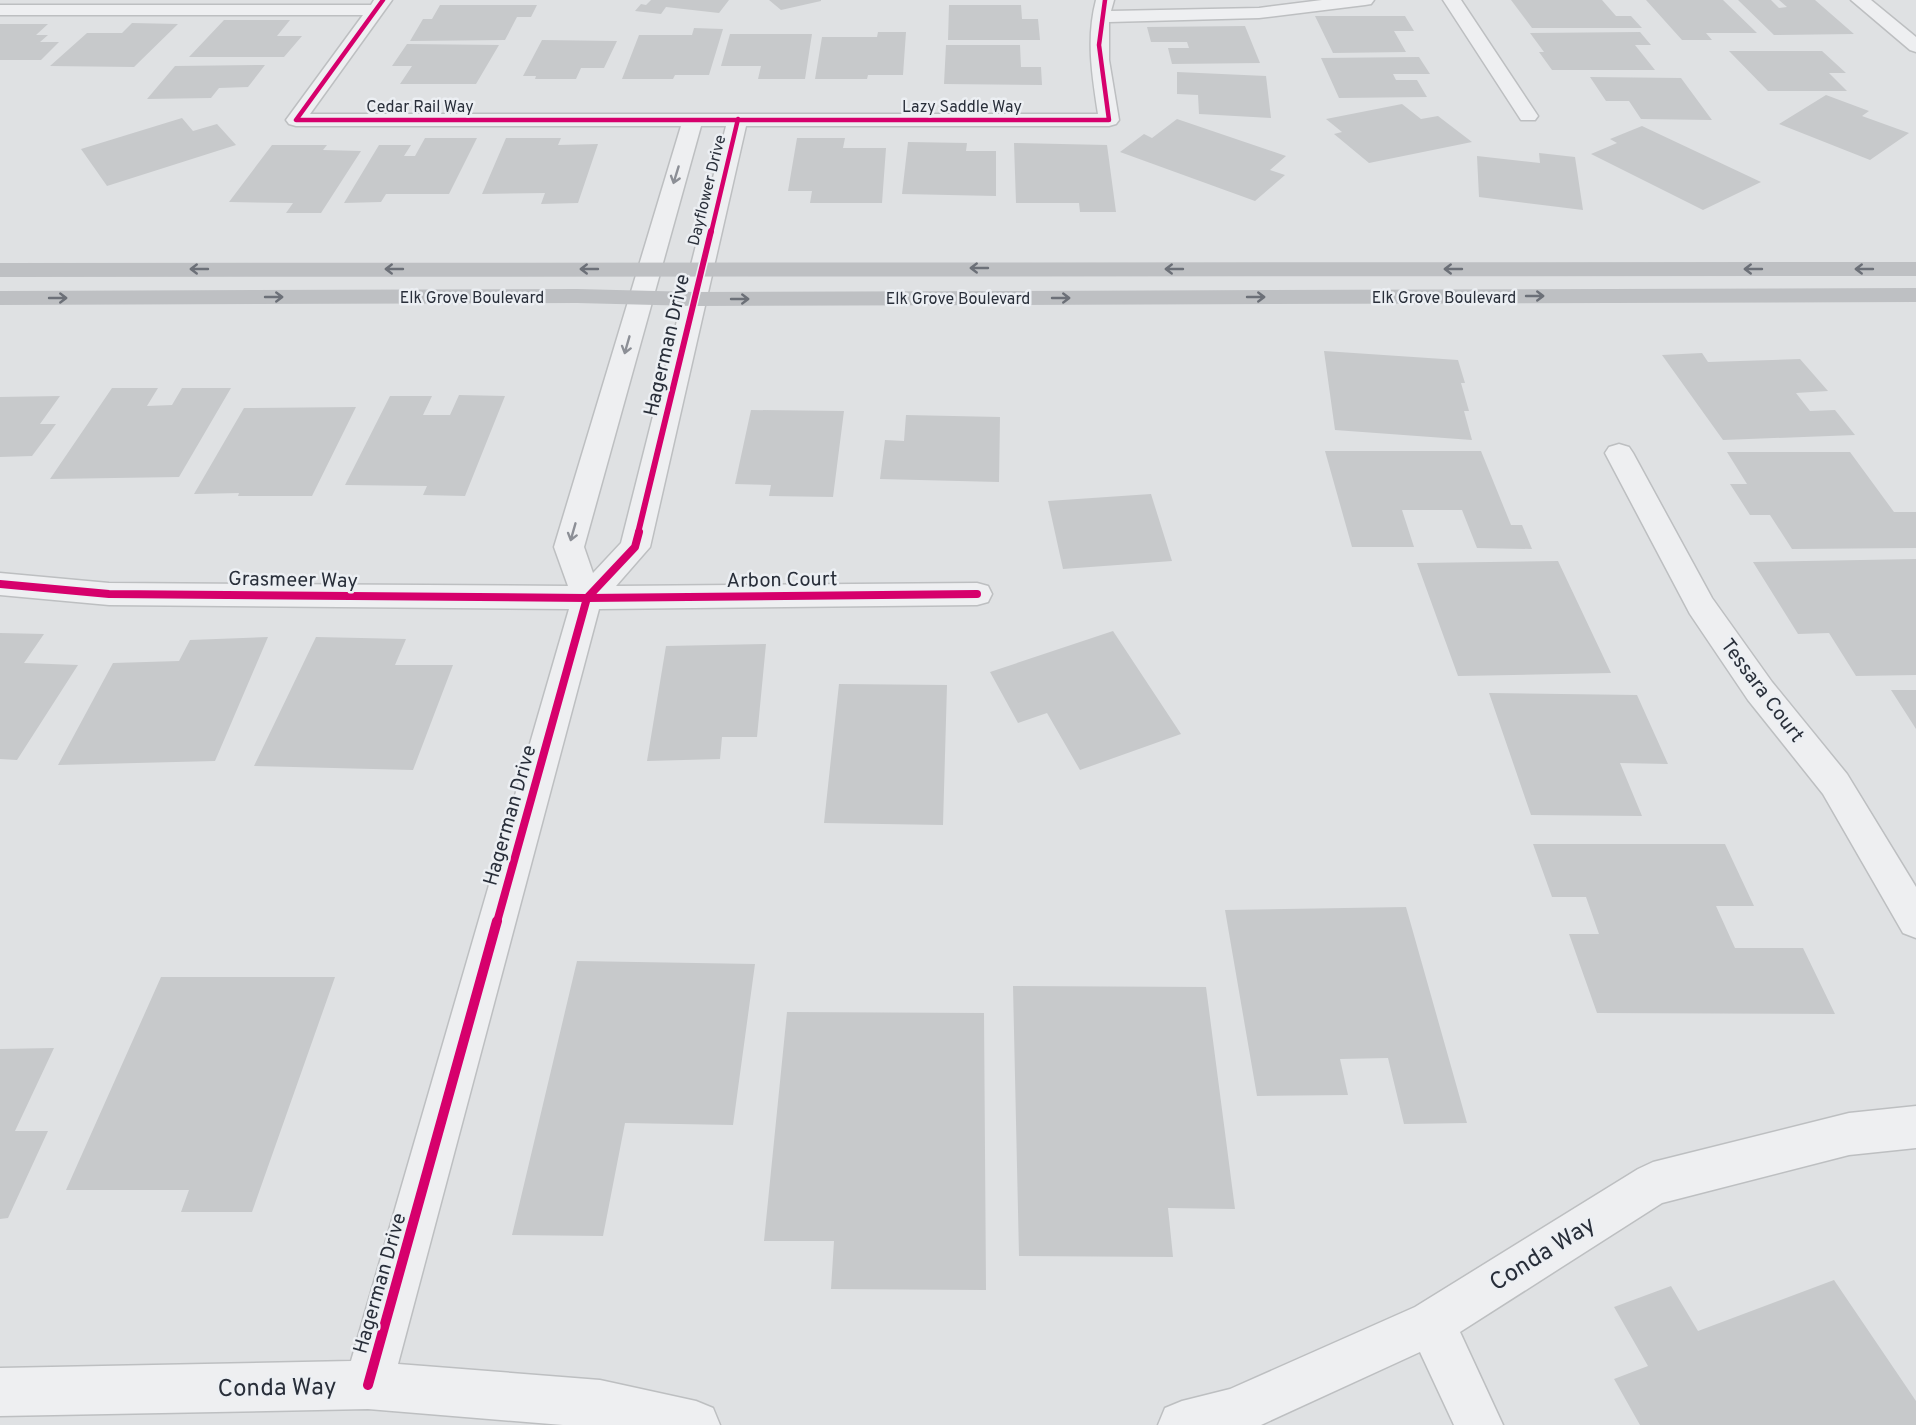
<svg xmlns="http://www.w3.org/2000/svg" width="1916" height="1425" font-family="Overpass,sans-serif">
  <style>
    .building { fill: #c7c9cb }
    .lines { fill: none; stroke-linecap: round; stroke-linejoin: round }
    .minor-casing { stroke: #bdbfc1; stroke-width: 3 }
    .minor { fill: #eeeff1; fill-rule: evenodd }
    .secondary { fill: #bec0c3; fill-rule: evenodd }
    .cycleway-far3-casing { stroke: #eceff3; stroke-width: 7 }
    .cycleway-far2-casing { stroke: #eceff3; stroke-width: 9 }
    .cycleway-far1-casing { stroke: #eceff3; stroke-width: 11 }
    .cycleway-casing { stroke: #eceff3; stroke-width: 14 }
    .cycleway-far3 { stroke: #d6006c; stroke-width: 4.5 }
    .cycleway-far2 { stroke: #d6006c; stroke-width: 6 }
    .cycleway-far1 { stroke: #d6006c; stroke-width: 8 }
    .cycleway { stroke: #d6006c; stroke-width: 10 }
    .oneway { stroke: #8c8f96 }
    .oneway2 { stroke: #6c7078 }
    .labels { text-anchor: middle; stroke-width: 5; stroke-linejoin: round; paint-order: stroke }
    .far-street-label { font-size: 16px; fill: #292f3a; stroke: #eceff3 }
    .street-label { font-size: 20px; fill: #292f3a; stroke: #eceff3 }
    .near-street-label { font-size: 24px; fill: #292f3a; stroke: #eceff3 }
  </style>
  <rect width="100%" height="100%" fill="#dfe1e3"/>
  <!-- building -->
  <path class="building" d="M651 0H729L719 13 666 7 661 14 635 11 641 4 646 5Z
    M769 0H821V1L781 10Z
    M1511 0H1602L1616 16H1631L1642 28H1532Z
    M1646 0H1723L1757 33H1706L1712 40H1682Z
    M1738 0H1771L1779 8 1787 7 1779 0H1815L1854 34 1774 35Z
    M440 5H537L531 17H517L505 40 410 41 423 19H432Z
    M949 5H1021L1022 19H1038L1040 40H948Z
    M1315 16H1405L1414 31H1394L1406 52 1333 53Z
    M224 20H290L277 36H302L284 57H189Z
    M132 23 178 24 134 67 50 66 87 33H122Z
    M0 24H48L36 35H48L40 42H59L41 60H0Z
    M1245 26 1260 63 1172 64 1168 48H1189L1187 42H1151L1147 27Z
    M694 28 723 29 709 75H675L673 79H622L639 35H692Z
    M878 32H906L903 75H868L867 79H815L822 37H877Z
    M1640 32 1651 45H1635L1655 70H1552L1539 52H1544L1530 33Z
    M730 34H812L805 79H758L761 66H721Z
    M542 40 617 41 604 68H581L576 79H535L536 76H523Z
    M407 44 499 45 476 84H400L412 66H392Z
    M946 45H1020L1021 67H1041L1042 85 944 84Z
    M1729 51H1822L1846 73H1829L1847 91H1768Z
    M1419 57 1430 74H1393L1396 80H1417L1427 97 1339 98 1321 58Z
    M265 65 248 87 219 88 211 98 147 99 175 66Z
    M1177 72 1266 76 1271 118 1199 114 1198 95 1177 94Z
    M1590 77 1681 78 1712 120 1641 119 1629 101H1606Z
    M1826 95 1869 111 1862 116 1909 133 1870 160 1779 124Z
    M1402 104 1421 119 1438 116 1472 142 1369 163 1334 134 1342 132 1326 119Z
    M182 118 193 131 217 124 236 145 107 186 81 149Z
    M1177 119 1286 156 1270 170 1285 175 1255 201 1120 152 1144 134 1152 138Z
    M1642 126 1761 182 1703 210 1591 154 1617 143 1610 139Z
    M425 138H477L449 194H386L381 202 344 203 379 145H411L404 156H415Z
    M506 138H561L558 145 598 144 578 203 541 204 545 193 482 194Z
    M797 138H845L843 148H886L882 203H810L812 191H788Z
    M908 142 967 143 966 151H996V196L902 194Z
    M1014 143 1107 145 1116 212H1080L1079 203H1016Z
    M272 145H327L323 150 361 151 321 213H286L293 203 229 202Z
    M1539 153 1575 157 1583 210 1479 197 1477 156 1540 163Z
    M1324 351 1458 360 1465 383H1461L1469 411H1464L1472 440 1335 430Z
    M1702 353 1708 362 1800 359 1828 391 1796 393 1810 411 1835 410 1855 435 1723 440 1662 355Z
    M112 388H158L147 406 172 405 182 388H231L179 477 50 479Z
    M459 395 505 396 465 496 423 495 427 486 345 485 390 396H432L423 415H450Z
    M60 396 40 424H56L32 456 0 457V397Z
    M356 407 312 496H238L239 493 194 494 244 408Z
    M751 410 844 411 833 497 769 496 771 485 735 484Z
    M906 415 1000 417 999 482 880 479 885 440 904 441Z
    M1325 451H1481L1511 525H1522L1532 549 1477 548 1462 510H1402L1414 547H1352Z
    M1727 452H1850L1894 512H1916V548L1792 549 1770 515H1750L1730 484H1747Z
    M1151 494 1172 561 1063 569 1048 501Z
    M1916 559V675L1856 676 1829 633 1798 634 1753 562Z
    M1558 561 1611 673 1458 676 1417 563Z
    M1113 631 1181 734 1080 770 1047 713 1018 723 990 672Z
    M0 633 44 634 24 663 78 665 17 760 0 759Z
    M268 637 215 761 58 765 113 663 179 661 190 640Z
    M316 637 406 639 395 665H453L413 770 254 766Z
    M766 644 757 737H722L720 759 647 761 666 646Z
    M839 684 947 685 943 825 824 823Z
    M1891 690H1916V729Z
    M1489 693 1637 695 1668 764 1620 763 1642 816 1531 815Z
    M1533 844H1725L1754 906H1716L1735 948H1803L1835 1014 1597 1013 1569 934H1599L1586 897H1552Z
    M1406 907 1467 1123 1404 1124 1388 1058 1340 1059 1348 1095 1257 1096 1225 910Z
    M577 961 755 964 733 1125 625 1123 603 1236 512 1235Z
    M161 977H335L252 1212H181L189 1190H66Z
    M1013 986 1206 987 1235 1209 1168 1208 1173 1257 1019 1256Z
    M787 1012 984 1013 986 1290 831 1289 834 1241H764Z
    M54 1048 15 1131H48L8 1218 0 1219V1049Z
    M1834 1280 1916 1401V1425H1640L1614 1379 1648 1366 1614 1307 1671 1286 1698 1331Z"/>
  <g class="lines">
    <defs>
      <path id="minor" d="M374 0H392L310 114H1098C1092 75 1086 38 1096 0H1114L1111 11 1259 8 1322 0H1374L1371 4 1365 5 1259 18 1109 22V60L1119 120 1116 124 1109 126H746L650 547 616 586 977 583 988 586 992 594 988 602 977 605 599 609 398 1364 600 1380 696 1401 713 1408 720 1425H563L368 1409 0 1416V1368L351 1361 569 609 109 605 0 595V573L109 583 568 586 554 547 681 126H296L289 124 286 120 363 15H0V5H371ZM701 126H726L621 543 593 573 584 547Z
        M1443 0H1461L1538 116 1535 120H1521Z
        M1851 0H1871L1916 37V52L1910 50Z
        M1619 444 1629 447 1633 453 1712 598 1772 682 1847 774 1916 887V938L1903 933 1823 794 1748 700 1690 614 1605 453 1609 447Z
        M1916 1106V1148L1849 1155 1662 1203 1460 1332 1503 1425H1454L1420 1352 1261 1425H1158L1165 1408 1182 1401 1230 1389 1415 1307 1638 1169 1653 1162 1849 1113Z"/>
    </defs>
    <!-- minor casing -->
    <use href="#minor" class="minor-casing"/>
    <!-- minor -->
    <use href="#minor" class="minor"/>
    <!-- secondary -->
    <path class="secondary" d="M1916 262V276L0 277V263Z
      M1916 288V302L695 306 577 303 0 305V291L577 289 695 292Z"/>
    <defs>
      <path id="cycleway-far3" d="M383 0 296 120H1109L1099 45 1105 0
        M711 233 738 119"/>
      <path id="cycleway-far2" d="M638 533 711 231"/>
      <path id="cycleway-far1" d="M0 584 109 594 587 598 977 594
        M497 922 587 598 635 547 639 532"/>
      <path id="cycleway" d="M368 1385 497 921"/>
    </defs>
    <!-- cycleway-far3 casing -->
    <use href="#cycleway-far3" class="cycleway-far3-casing"/>
    <!-- cycleway-far2 casing -->
    <use href="#cycleway-far2" class="cycleway-far2-casing"/>
    <!-- cycleway-far1 casing -->
    <use href="#cycleway-far1" class="cycleway-far1-casing"/>
    <!-- cycleway casing -->
    <use href="#cycleway" class="cycleway-casing"/>
    <!-- cycleway-far3 -->
    <use href="#cycleway-far3" class="cycleway-far3"/>
    <!-- cycleway-far2 -->
    <use href="#cycleway-far2" class="cycleway-far2"/>
    <!-- cycleway-far1 -->
    <use href="#cycleway-far1" class="cycleway-far1"/>
    <!-- cycleway -->
    <use href="#cycleway" class="cycleway"/>
  </g>
  <!-- one-way arrows -->
  <defs><path id="oneway-shaft" d="M-6 0H5M1.5-3L5.5 0L1.5 3" fill="none" stroke-width="1.6" stroke-linecap="round" stroke-linejoin="round" transform="scale(1.5)"/></defs>
  <g class="oneway">
    <use href="#oneway-shaft" transform="translate(676 175) rotate(107)"/>
    <use href="#oneway-shaft" transform="translate(627 345) rotate(106)"/>
    <use href="#oneway-shaft" transform="translate(573 532) rotate(106)"/>
  </g>
  <g class="oneway2">
    <use href="#oneway-shaft" transform="translate(979 268) rotate(-180)"/>
    <use href="#oneway-shaft" transform="translate(199 269) rotate(180)"/>
    <use href="#oneway-shaft" transform="translate(394 269) rotate(180)"/>
    <use href="#oneway-shaft" transform="translate(589 269) rotate(180)"/>
    <use href="#oneway-shaft" transform="translate(1174 269) rotate(-180)"/>
    <use href="#oneway-shaft" transform="translate(1453 269) rotate(-180)"/>
    <use href="#oneway-shaft" transform="translate(1753 269) rotate(-180)"/>
    <use href="#oneway-shaft" transform="translate(1864 269) rotate(180)"/>
    <use href="#oneway-shaft" transform="translate(1535 296)"/>
    <use href="#oneway-shaft" transform="translate(274 297)"/>
    <use href="#oneway-shaft" transform="translate(1256 297)"/>
    <use href="#oneway-shaft" transform="translate(58 298)"/>
    <use href="#oneway-shaft" transform="translate(1061 298)"/>
    <use href="#oneway-shaft" transform="translate(740 299)"/>
  </g>
  <g class="labels">
    <!-- far-street labels -->
    <g class="far-street-label">
      <text x="420" y="112">Cedar Rail Way</text>
      <text x="962" y="112">Lazy Saddle Way</text>
      <text transform="translate(706 190) rotate(-76)" y="6">Dayflower Drive</text>
      <text x="472" y="303">Elk Grove Boulevard</text>
      <text x="1444" y="303">Elk Grove Boulevard</text>
      <text x="958" y="304">Elk Grove Boulevard</text>
    </g>
    <!-- street labels -->
    <g class="street-label">
      <text transform="translate(666 345) rotate(-77)" y="7">Hagerman Drive</text>
      <text transform="translate(293 579) rotate(1)" y="7">Grasmeer Way</text>
      <text transform="translate(782 579) rotate(-1)" y="7">Arbon Court</text>
      <text transform="translate(1763 690) rotate(53)" y="7">Tessara Court</text>
      <text transform="translate(509 815) rotate(-74)" y="7">Hagerman Drive</text>
      <text transform="translate(379 1283) rotate(-74)" y="7">Hagerman Drive</text>
    </g>
    <!-- near-street labels -->
    <g class="near-street-label">
      <text transform="translate(1542 1253) rotate(-32)" y="8">Conda Way</text>
      <text transform="translate(277 1387) rotate(-1)" y="8">Conda Way</text>
    </g>
  </g>
</svg>
